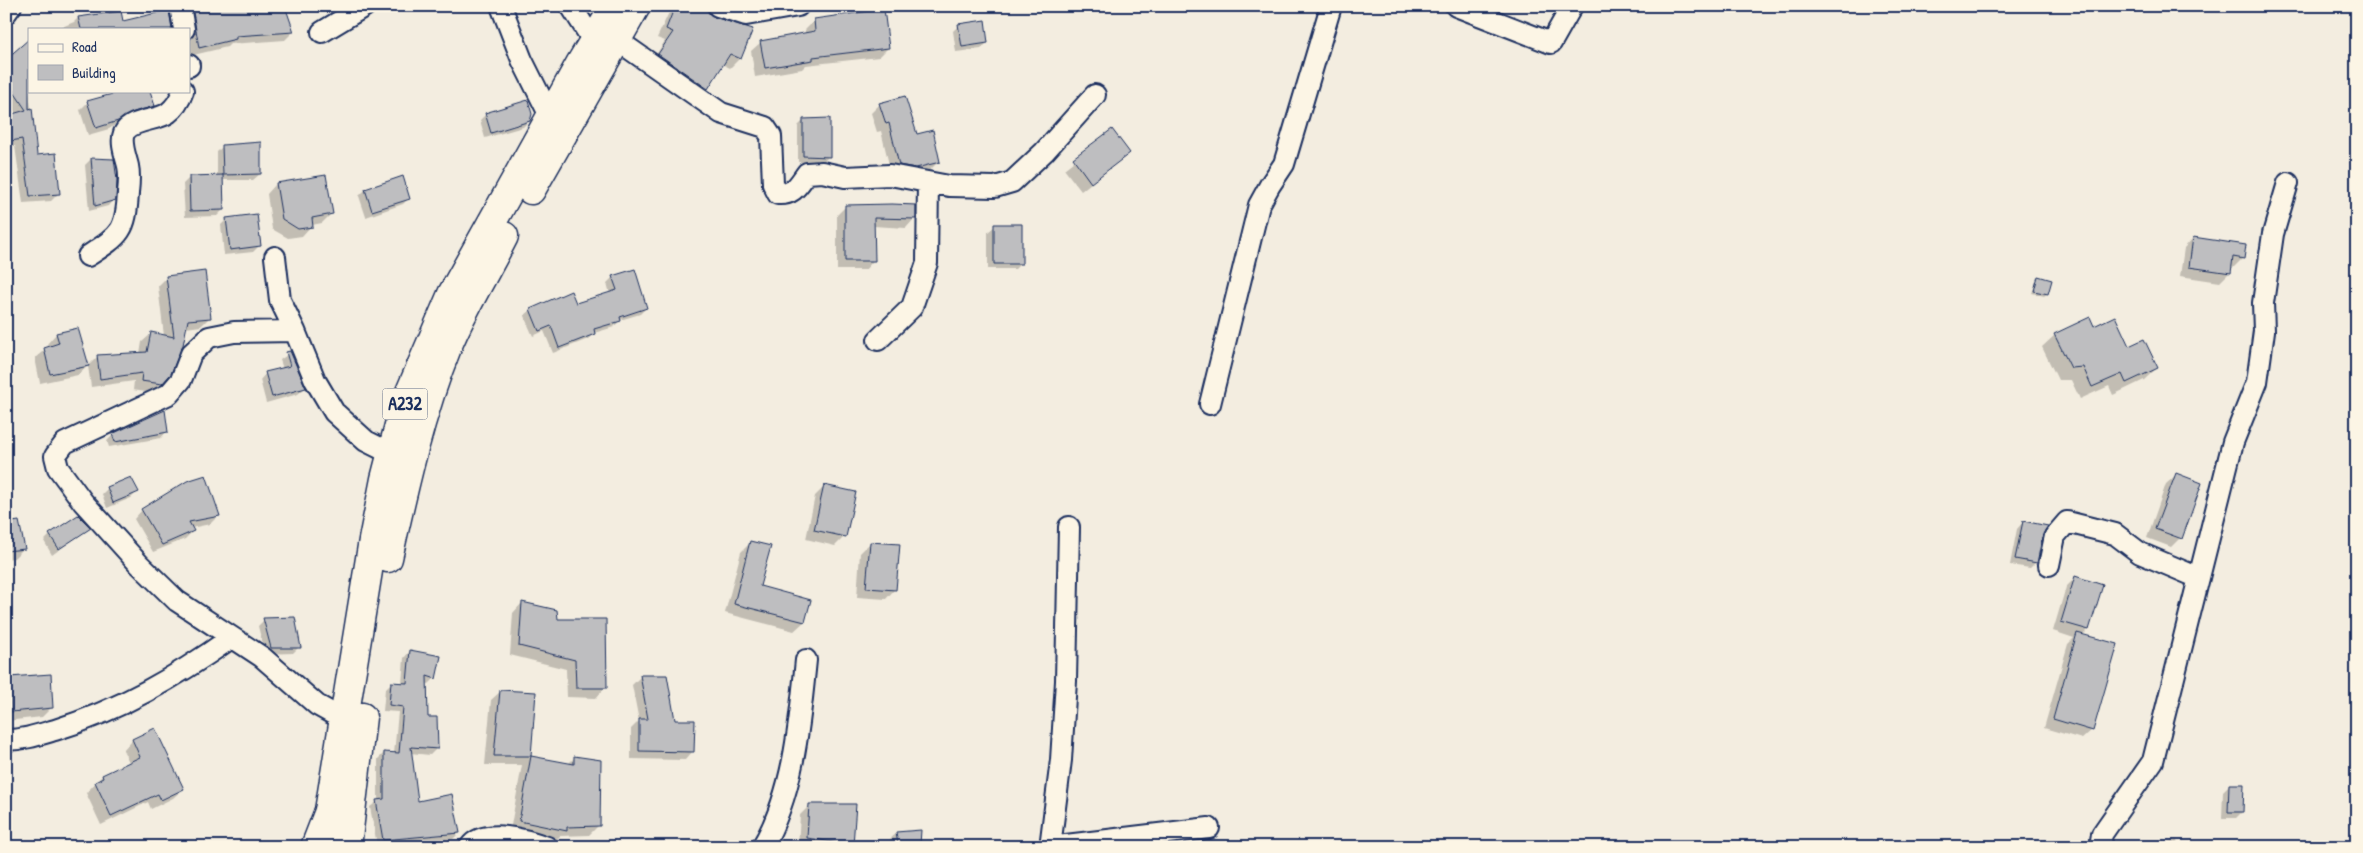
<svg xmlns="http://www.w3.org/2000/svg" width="2363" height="853" font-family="'Patrick Hand',sans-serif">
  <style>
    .shadow { fill: #0003 }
    .building { fill: #bebec0; stroke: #1b2f5e }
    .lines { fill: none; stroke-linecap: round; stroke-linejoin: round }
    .minor-casing { stroke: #1b2f5e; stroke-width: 24 }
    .secondary-casing { stroke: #1b2f5e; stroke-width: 31 }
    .primary-casing { stroke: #1b2f5e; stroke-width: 31 }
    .minor { stroke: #fcf5e5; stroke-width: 20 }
    .secondary { stroke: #fcf5e5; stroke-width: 28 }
    .primary { stroke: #fcf5e5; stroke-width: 28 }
    .labels { text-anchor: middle; stroke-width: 5; stroke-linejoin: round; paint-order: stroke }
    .shield { fill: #fcf5e5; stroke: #5e6a86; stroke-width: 1 }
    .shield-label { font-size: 18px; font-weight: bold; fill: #1b2f5e }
  </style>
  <rect width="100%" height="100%" fill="#f3ede0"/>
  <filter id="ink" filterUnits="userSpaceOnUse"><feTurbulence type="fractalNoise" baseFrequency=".02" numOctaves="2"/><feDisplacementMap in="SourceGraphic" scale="10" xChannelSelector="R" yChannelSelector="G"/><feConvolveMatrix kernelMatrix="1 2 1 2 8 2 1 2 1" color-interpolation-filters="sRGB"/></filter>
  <g filter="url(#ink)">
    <!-- shadow -->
    <path class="shadow" d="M179 6H284L293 32 285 40 230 44 227 47 189 56V29Z
      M672 6H694L740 58 730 68 722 64 707 88 697 98 650 64 665 41 657 38Z
      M78 18 122 22 172 29H57L74 22Z
      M814 21 888 48 879 57 806 65 802 69 755 77 751 51 761 42 805 34V30Z
      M959 25 987 43 981 49 956 52 953 31Z
      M6 61 29 91 36 156 58 194 51 201 23 203 15 146 6 147V120L16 114 6 99Z
      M113 91H149L154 106 145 114 124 119 109 129 88 135 80 110 88 102 113 95Z
      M880 104 916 135 939 161 930 170 906 176 891 173 881 131 877 132 871 113Z
      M486 114 529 121 523 127 485 138 480 120Z
      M804 120 829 156 823 162H798V126Z
      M1112 131 1129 153 1081 191 1064 169Z
      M223 146 260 174 253 180H222L223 210 217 216 185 217 183 184 190 177H217V152Z
      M91 159 114 199 108 206 89 211 85 165Z
      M325 176 331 214 322 223 312 225 302 236 288 238 272 229 267 194 276 184Z
      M365 190 409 198 403 204 366 217 359 196Z
      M846 206 914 219 906 228 873 226V261L865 270H837V215Z
      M227 219 259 246 253 252 224 255 221 225Z
      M995 226 1021 263 1015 269H988V232Z
      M2193 238 2243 258 2233 268 2230 267V272L2220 282 2180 276 2184 248Z
      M167 277 210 317 201 326 186 328 161 383 152 393 133 390 134 381 91 387 88 366 97 357 140 354 142 342 151 334 164 336 158 286Z
      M613 277 646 308 640 314 620 320 614 327 594 333 588 339 553 353 544 331 533 336 524 316 531 310 575 305 610 294 607 283Z
      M2038 277 2047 294 2044 296 2032 293Z
      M2093 327 2129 348 2157 368 2144 380 2113 395 2109 386 2080 399 2071 380H2058L2042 347 2055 335Z
      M78 329 88 366 78 375 40 383 35 358 48 347 47 344 56 334Z
      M290 353 305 388 298 394 266 403 260 380 266 373 283 369 280 360Z
      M167 431 161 438 109 447 107 441 113 435Z
      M2176 475 2180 538 2171 547 2147 538 2166 484Z
      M825 486 845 536 835 546 806 539 815 496Z
      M108 488 137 492 131 498 107 508 102 494Z
      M142 510 218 516 210 524 191 528 193 531 185 539 153 552 134 519Z
      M2023 522 2042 533 2036 562 2030 568 2010 565 2017 529Z
      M6 524 24 548 14 558 6 559Z
      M89 528 52 555 44 541 50 535Z
      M751 542 759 587 809 601 804 622 794 631 725 613 741 552Z
      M870 543 895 589 886 599 857 597 860 553Z
      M2075 578 2102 586 2088 630 2083 635 2092 730 2082 739 2044 728 2068 644 2074 638 2053 631 2066 587Z
      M522 603 556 620 605 688 596 698 567 697 566 669 510 655 513 613Z
      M264 620 299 647 293 653 265 654 258 626Z
      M410 651 435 678 429 684 426 683 427 718 436 749 430 755 410 753 417 802 459 833 453 839 377 845 370 807 378 801V759L384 753 394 754 398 712 383 711 385 689 391 683 402 684 404 658Z
      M641 676 674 721 693 751 685 760 631 759V729L639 721 632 685Z
      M10 679 52 707 42 717 6 721V682Z
      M501 691 534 693 529 757 568 764 575 757 598 826 589 835 560 836 556 840 510 831 522 765H485L491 700Z
      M154 730 183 789 173 798 151 809 148 802 101 825 86 793 102 776 130 764 123 750 132 740Z
      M2229 785 2242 812 2236 818H2222L2223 791Z
      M809 806 852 844 850 847H798L800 815Z
      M897 833 919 845 917 847H891L890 839Z
      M2177 840 2178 847H2144Z
      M2066 842 2088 843V847H2061Z"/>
    <!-- building -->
    <path class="building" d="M192 6H285L294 32 236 36V39L199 48Z
      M675 6H697L707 10 714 17 753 29 741 59 730 54 708 89 658 54 673 32 666 29Z
      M884 9 889 48 813 57V60L765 68 760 41 815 31 814 19Z
      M169 10 172 29H81L78 17 121 11 123 21Z
      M985 20 988 43 962 47 958 24Z
      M29 39V109L32 108 37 155 56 153 60 194 30 196 22 139 11 141 9 115 26 110 6 80V59Z
      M123 91H150L155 106 134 112 118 121 96 128 87 101Z
      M905 96 917 134 933 130 940 162 916 168 899 165 889 123 886 124 879 103Z
      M528 100 532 114 530 121 491 133 485 113Z
      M830 118V157L803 156V119Z
      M1112 129 1130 153 1091 183 1073 158Z
      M261 142V174L223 175 222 145Z
      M91 158 114 159 117 180 116 200 95 206Z
      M223 175 224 210 190 211 189 176Z
      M326 175 333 214 312 218 313 227 298 229 282 219 276 183Z
      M403 176 410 199 372 211 365 189Z
      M892 204 916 205V219L874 218 875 261H845V205Z
      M257 214 261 246 230 250 226 218Z
      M994 224H1022V264H994Z
      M2193 237 2246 245 2244 259 2233 257 2231 273 2189 267Z
      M635 269 647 308 620 317 621 321 594 329 595 334 559 348 551 326 539 331 530 309 571 291 576 303 617 290 612 276Z
      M205 271 211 318 188 320 183 345 171 374 162 384 141 381 142 373 100 379 97 355 147 352 151 332 174 337 166 276Z
      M2038 276 2052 280 2048 294 2034 291Z
      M2115 316 2129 346 2144 339 2158 368 2126 383 2122 374 2092 387 2083 367 2071 368 2054 334 2090 317 2094 326Z
      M78 328 89 366 50 374 44 348 59 343 56 333Z
      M290 351 306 388 272 397 265 372 290 366 286 352Z
      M165 410 168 432 115 442 112 434Z
      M2176 473 2202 483 2182 539 2155 529Z
      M206 475 220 516 189 522 194 531 162 545 141 509 187 481Z
      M131 477 139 492 113 503 107 487Z
      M824 485 856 492 846 537 814 530Z
      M78 515 91 528 59 549 49 534Z
      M19 521 25 549 6 551V523Z
      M2023 521 2048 526 2043 534 2037 563 2015 559Z
      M750 541 771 546 760 586 811 600 805 622 734 604Z
      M870 542 900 544 896 590 866 588Z
      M2075 576 2103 585 2089 630 2061 622Z
      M522 602 557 610 558 619H606L607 688H576L575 660 519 646Z
      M295 617 301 648H271L263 618Z
      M2077 633 2118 644 2093 731 2053 719Z
      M410 650 441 656 436 679 427 676 428 717H437L438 749 411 747 418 801 452 794 460 833 383 840 376 800 384 799V752L399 753 403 707 389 705 391 682 407 683Z
      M51 674 53 708 11 712 9 677Z
      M640 675H667L675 720H695L694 752 639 751V719H648Z
      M500 690 536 692 531 756H494Z
      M155 728 184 789 161 800 158 794 111 816 95 782 103 778 102 775 140 757 132 739Z
      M531 756 574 764V756L601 760 600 826 567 827V831L519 821Z
      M2229 784H2244L2243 812H2228Z
      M809 804H856L853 845 807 838Z
      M921 830 920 845H898L896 832Z"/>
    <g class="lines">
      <defs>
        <path id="minor" d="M180 6 184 29
          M501 6 522 60 550 116
          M571 6 594 42
          M718 6 746 15 798 6
          M1456 6 1551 43 1572 6
          M6 13 11 6
          M322 32 365 6
          M617 40 721 113 765 127 771 136 773 184 778 194C794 195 798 185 807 173L822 172 845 177 890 175 949 186 995 187 1012 182 1044 152 1095 95
          M189 65V66
          M88 256C120 235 126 232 128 193 129 184 130 175 128 166 126 157 120 143 124 133 131 119 157 121 168 113 176 107 180 100 183 91
          M275 257 280 300 295 331 315 380 334 412 366 441 392 454
          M295 331 234 332 209 337 191 354 181 380 169 394 65 443 55 456 58 468 83 502 139 564 177 601 262 657 317 705 344 720
          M878 340 912 307 927 263 928 182
          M1210 404 1259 205 1270 185 1284 164 1331 6
          M2049 565 2055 536 2067 522 2115 534 2140 553 2199 578
          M6 740C23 740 38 735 55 730 120 710 176 677 231 638
          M470 847C484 827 528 840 547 847
          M762 847C794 794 800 720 806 660
          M1049 847 1209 828
          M1050 847 1061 760 1066 681 1069 527
          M2100 847 2102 834 2153 761 2233 442 2257 382 2264 331 2263 303 2273 234 2288 183"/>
        <path id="secondary" d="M315 847 329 811"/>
        <path id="primary" d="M531 190 636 6
          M388 558C404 486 420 414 448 345 463 308 486 272 504 236
          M336 847 331 833 329 811 373 540 385 479 404 406 452 294 580 64 615 6
          M347 847 362 717"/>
      </defs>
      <!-- minor casing -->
      <use href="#minor" class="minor-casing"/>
      <!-- secondary casing -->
      <use href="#secondary" class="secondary-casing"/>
      <!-- primary casing -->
      <use href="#primary" class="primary-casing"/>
      <!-- minor -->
      <use href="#minor" class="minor"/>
      <!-- secondary -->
      <use href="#secondary" class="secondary"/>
      <!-- primary -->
      <use href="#primary" class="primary"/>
    </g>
  </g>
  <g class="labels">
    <!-- shield labels -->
    <rect class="shield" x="382.5" y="388.5" width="45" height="31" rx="4"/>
    <g class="shield-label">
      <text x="405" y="410">A232</text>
    </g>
  </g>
  <!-- margin -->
  <rect width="2363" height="853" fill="none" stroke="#fcf5e5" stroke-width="25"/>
  <rect x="12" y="12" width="2338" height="828" fill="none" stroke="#1b2f5e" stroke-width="2" filter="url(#ink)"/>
  <!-- legend -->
  <rect x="28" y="28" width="162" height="65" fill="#fcf5e5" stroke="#a2a6af"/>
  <rect x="38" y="44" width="25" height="8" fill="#fcf5e5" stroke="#a2a6af"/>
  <text x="72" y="52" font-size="15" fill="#1b2f5e">Road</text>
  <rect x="38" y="65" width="25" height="15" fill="#bebec0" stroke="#a2a6af"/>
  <text x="72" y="78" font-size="15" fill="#1b2f5e">Building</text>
</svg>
